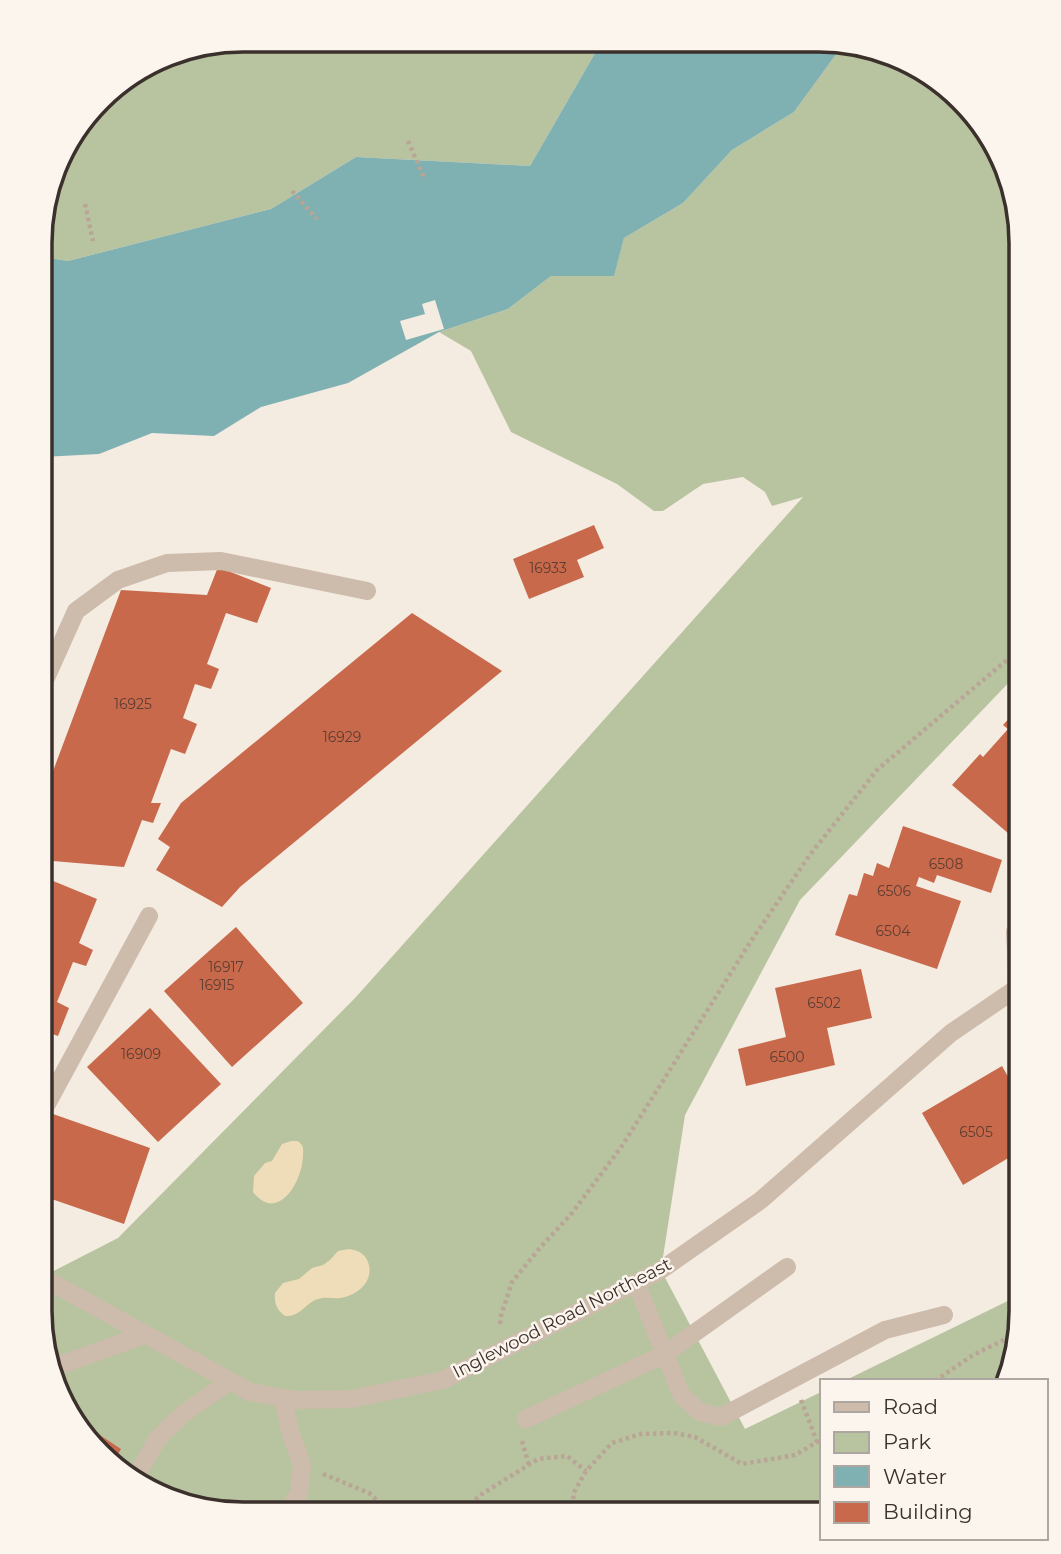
<svg xmlns="http://www.w3.org/2000/svg" width="1061" height="1554" font-family="Montserrat,sans-serif">
  <style>
    .green { fill: #b8c4a0 }
    .sand { fill: #efdcb8 }
    .water { fill: #7fb0b2 }
    .pier { fill: #f4ebe1 }
    .building { fill: #c8694b }
    .lines { fill: none; stroke-linecap: round; stroke-linejoin: round }
    .path { stroke: #b9a596; stroke-width: 4.5; stroke-dasharray: 3.5 3.5; stroke-linecap: butt }
    .minor { stroke: #cdbbac; stroke-width: 18 }
    .labels { text-anchor: middle; stroke-width: 5; stroke-linejoin: round; paint-order: stroke }
    .number-label { font-size: 14px; fill: #5e3e33 }
    .street-label { font-size: 18px; fill: #3b302b; stroke: #fbf5ee }
    .rim { fill: none; stroke: #3b302b; stroke-width: 3.5 }
  </style>
  <rect width="100%" height="100%" fill="#f4ebe1"/>
  <!-- green -->
  <path class="green" d="M244 40 602 41 530 166 356 157 271 209 68 261 42 257V217L67 142 110 90 178 51Z
    M845 42 941 82 1005 165 1021 244V670L800 900 685 1115 661 1270 745 1429 821 1392V1513L218 1512 120 1472 56 1389 40 1310V1278L118 1238 356 997 803 497 772 506 765 492 743 477 703 484 663 511H654L617 484 511 432 471 351 439 332 508 309 551 276 614 275 624 238 683 203 732 150 794 112Z
    M1020 1295V1324L999 1381H844Z"/>
  <!-- sand -->
  <path class="sand" d="M291 1141C296 1141 298 1140 301 1144 304 1147 303 1152 303 1155 303 1181 278 1224 253 1192L254 1176 265 1163 272 1161 282 1144Z
    M349 1249C360 1251 366 1254 369 1265 373 1283 356 1296 340 1298 333 1299 325 1296 318 1299 305 1303 301 1317 285 1316 277 1310 274 1304 275 1293L283 1283 299 1279 312 1268 323 1265 330 1260 338 1251Z"/>
  <!-- water -->
  <path class="water" d="M602 41 845 42 794 112 732 150 683 203 624 238 614 276H551L508 309 439 332 348 383 261 407 214 436 152 433 99 454 42 457V257L68 261 271 209 356 157 530 166Z"/>
  <!-- pier -->
  <path class="pier" d="M435 300 444 329 406 340 400 321 425 314 422 304Z"/>
  <!-- building -->
  <path class="building" d="M594 525 604 548 577 560 584 577 529 599 513 559Z
    M218 567 271 588 257 623 226 613 207 664 219 669 211 689 195 684 183 718 197 724 185 754 171 749 151 803H161L153 823 142 820 124 867 41 860V803L121 590 207 595Z
    M412 613 502 671 240 887 222 907 156 870 170 847 158 839 181 803Z
    M1021 695 1020 835 1016 840 952 785 980 754 983 757 1008 729 1003 725 1014 713 1009 708Z
    M903 826 1002 860 991 893 937 875 934 883 919 877 916 886 961 901 937 969 835 935 849 894 857 896 864 873 873 876 877 863 889 868Z
    M41 876 97 899 79 943 93 950 86 966 73 962 57 1002 69 1008 58 1036 44 1031 41 1039Z
    M236 927 303 1003 232 1067 164 991Z
    M861 969 872 1018 827 1028 835 1065 746 1086 738 1049 786 1037 775 988Z
    M150 1008 221 1084 158 1142 87 1067Z
    M1002 1066 1020 1098V1151L963 1185 922 1113Z
    M53 1114 150 1148 124 1224 40 1195 41 1150Z
    M86 1426 121 1449 113 1463 85 1427Z
    M331 1501 349 1512H324Z"/>
  <g class="lines">
    <!-- path -->
    <path class="path" d="M408 141 425 180
      M292 191 317 219
      M85 204 93 241
      M42 222 45 224
      M500 1324 501 1316 512 1282 539 1249 572 1213 622 1146 749 944 809 856 877 770 1021 648
      M935 1381 973 1355 1016 1334
      M801 1400 817 1442
      M522 1441 529 1465
      M323 1474 369 1493 391 1513
      M459 1513 482 1494 538 1459 567 1456 586 1471
      M575 1513 573 1494 586 1471 612 1443 641 1434 674 1433 695 1437 742 1464 795 1455 817 1442H821"/>
    <!-- minor -->
    <path class="minor" d="M41 689 76 611 118 580 167 563 221 561 367 591
      M1018 987 1015 932 1020 927
      M41 1115 149 916
      M40 1276 250 1392 295 1400 351 1399 443 1380 661 1270 761 1200 951 1033 1020 986
      M636 1283 682 1396 700 1412 721 1417 885 1330 944 1315
      M52 1368 144 1335
      M283 1398 290 1431 302 1465 299 1493 288 1512
      M526 1419 665 1354 787 1267
      M135 1478 158 1438 183 1414 230 1381"/>
  </g>
  <g class="labels">
    <!-- number labels -->
    <g class="number-label">
      <text x="548" y="573">16933</text>
      <text x="133" y="709">16925</text>
      <text x="342" y="742">16929</text>
      <text x="946" y="869">6508</text>
      <text x="894" y="896">6506</text>
      <text x="893" y="936">6504</text>
      <text x="226" y="972">16917</text>
      <text x="217" y="990">16915</text>
      <text x="824" y="1008">6502</text>
      <text x="141" y="1059">16909</text>
      <text x="787" y="1062">6500</text>
      <text x="976" y="1137">6505</text>
    </g>
    <!-- street labels -->
    <g class="street-label">
      <text transform="translate(562 1318) rotate(-27)" y="6">Inglewood Road Northeast</text>
    </g>
  </g>
  <!-- crop -->
  <path d="M0 0H1061V1554H0ZM243 52H818A191 191 0 0 1 1009 243V1311A191 191 0 0 1 818 1502H243A191 191 0 0 1 52 1311V243A191 191 0 0 1 243 52Z" fill="#fbf5ee" fill-rule="evenodd"/>
  <path class="rim" d="M243 52H818A191 191 0 0 1 1009 243V1311A191 191 0 0 1 818 1502H243A191 191 0 0 1 52 1311V243A191 191 0 0 1 243 52Z"/>
  <!-- legend -->
  <rect x="820" y="1379" width="228" height="161" fill="#fbf5ee" stroke="#aea6a0" stroke-width="2"/>
  <rect x="834" y="1402" width="35" height="10" fill="#cdbbac" stroke="#aea6a0" stroke-width="2"/>
  <text x="883" y="1414" font-size="21" fill="#3b302b">Road</text>
  <rect x="834" y="1432" width="35" height="21" fill="#b8c4a0" stroke="#aea6a0" stroke-width="2"/>
  <text x="883" y="1449" font-size="21" fill="#3b302b">Park</text>
  <rect x="834" y="1466" width="35" height="21" fill="#7fb0b2" stroke="#aea6a0" stroke-width="2"/>
  <text x="883" y="1484" font-size="21" fill="#3b302b">Water</text>
  <rect x="834" y="1502" width="35" height="21" fill="#c8694b" stroke="#aea6a0" stroke-width="2"/>
  <text x="883" y="1519" font-size="21" fill="#3b302b">Building</text>
</svg>
